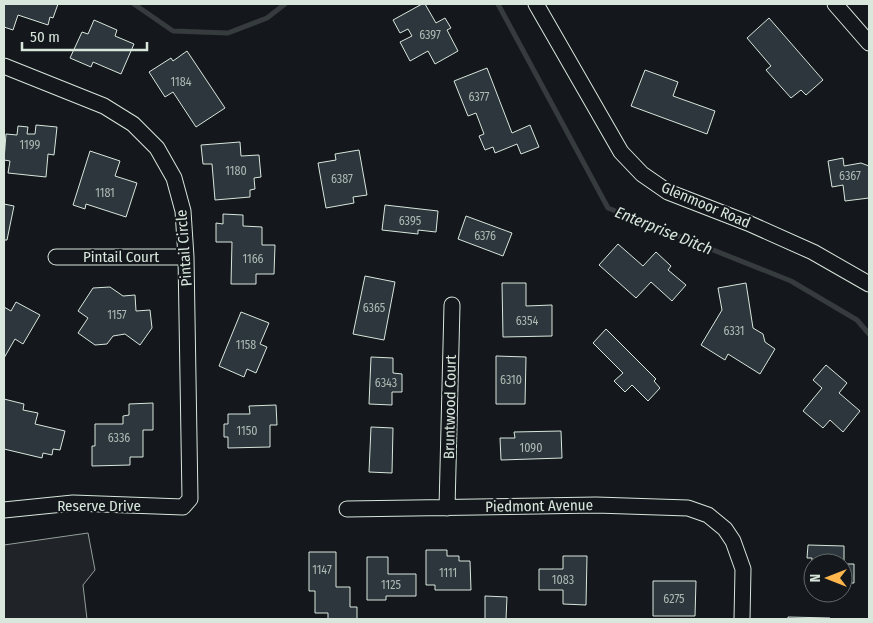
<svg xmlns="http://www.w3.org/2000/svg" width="873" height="623" font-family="'Fira Sans Condensed',sans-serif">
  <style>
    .green { fill: #202428; stroke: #939e99 }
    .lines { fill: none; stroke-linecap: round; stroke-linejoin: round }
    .stream { stroke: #363b3e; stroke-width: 5 }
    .building { fill: #2c363c; stroke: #d8e6dc }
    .street-casing { stroke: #d8e6dc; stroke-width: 17 }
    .street { stroke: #14181c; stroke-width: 15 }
    .labels { text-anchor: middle; stroke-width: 4; stroke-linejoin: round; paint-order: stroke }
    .number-label { font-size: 12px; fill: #adbab4 }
    .street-label { font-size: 15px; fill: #d8e6dc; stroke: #14181c }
    .water-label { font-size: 16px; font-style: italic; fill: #d8e6dc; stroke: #14181c }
  </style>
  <rect width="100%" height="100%" fill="#14181c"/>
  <!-- green -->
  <path class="green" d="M88 533 95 570 83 585 87 619H4V545Z"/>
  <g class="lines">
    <!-- stream -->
    <path class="stream" d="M134 4 173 31 228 33 267 18 285 4
      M498 4 608 208 791 281 857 320 869 334"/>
  </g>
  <!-- building -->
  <path class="building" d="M4 4H58L53 18 50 17 48 25 18 15 13 30 4 27Z
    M422 4H425L436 23 445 18 451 28 447 30 458 51 435 64 428 51 410 61 400 42 412 36 408 29 400 33 393 20Z
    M769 18 823 80 806 95 801 90 791 98 766 70 771 66 747 38Z
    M94 20 117 30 115 36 134 44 121 74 93 62 91 67 70 58 82 32 88 34Z
    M187 51 225 108 196 127 173 92 165 97 149 72 171 58 173 61Z
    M487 68 512 133 530 125 539 147 521 154 517 144 495 153 493 147 485 150 479 136 484 134 476 113 468 116 454 81Z
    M645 70 678 82 673 96 715 111 707 134 631 106Z
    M36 125 57 127 54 155 48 154 46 177 8 173 10 161 4 160 6 134 17 135 18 126 28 127 27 134H35Z
    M240 142 241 156 259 155 261 177 254 178 255 189 250 190V197L215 200 212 164H203L201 145Z
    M359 150 367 195 353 197 354 203 326 208 318 163 336 160 335 154Z
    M90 151 120 161 115 176 137 183 126 217 86 204 85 209 73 205Z
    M843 158 844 166 861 163 869 166V198L845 201 843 185 832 187 828 161Z
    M4 204 14 206 7 240H4Z
    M385 205 438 211 436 232 418 230V234L382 230Z
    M223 214 243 215V226L262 227V245H275L274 274H256V284H231L232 242H216V223L223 224Z
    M466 216 512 233 503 256 458 239Z
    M618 244 643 266 656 252 671 266 668 270 686 285 672 301 651 282 636 298 599 265Z
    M365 276 395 282 384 340 353 334Z
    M502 283H526V306L552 305V336L503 337Z
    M746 283 753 328 763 334 765 342 775 349 760 374 728 354 725 360 701 345 722 310 718 288Z
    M110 287 123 296 135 295 136 311 150 310 152 328 140 345 125 334 113 336 107 344 95 345 78 333 88 318 78 311 93 288Z
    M16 302 40 315 23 344 15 339 4 358V307L11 311Z
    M241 312 269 323 260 344 267 347 256 373 247 369 244 377 219 366Z
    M606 329 656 379 654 381 660 388 648 401 632 385 625 392 614 381 623 373 593 343Z
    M496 356 526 357 525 404H496Z
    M371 357 393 358V373L402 374V392H392V405L369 404Z
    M826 365 847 383 839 393 860 411 843 432 830 420 823 428 803 411 822 388 813 380Z
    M4 399 24 404 23 410 38 413 35 424 65 431 60 450 53 449 52 455 43 453 42 458 4 449Z
    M153 403V430H143V457H130V465L92 466V446H95V424H123V416L129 415V404Z
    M276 405 277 425H270V447L228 448V437H224V424H228V414H250L249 406Z
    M371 427 393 428 392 473 369 472Z
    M561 431 562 458 501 460 500 438H515L514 432Z
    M808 545 844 546V564H854V583H843V563H813V582H811L812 558H807Z
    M426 550H447V556H459V561H470L471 590H435V585H426Z
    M309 552H336V587H350V607H357V619H328V613H315V591H309Z
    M563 556H587L586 605 563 604V590H539V569H563Z
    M367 557H388V574H416V596H386V600H367Z
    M653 581H696L695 616H653Z
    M485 596 507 597 506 619H485Z
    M788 617 830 618V619H788Z"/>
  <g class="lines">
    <defs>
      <path id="street" d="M536 4 621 152 642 174 668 192 748 223 813 252 869 284
        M835 4 869 43
        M4 66 104 106 133 124 157 148 174 178 183 211 186 257 190 499 183 507 73 503 4 510
        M56 257H186
        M447 508 452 305
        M347 509 596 505 688 508 708 515 725 529 733 541 743 569 742 619"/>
    </defs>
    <!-- street casing -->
    <use href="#street" class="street-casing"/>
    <!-- street -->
    <use href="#street" class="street"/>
  </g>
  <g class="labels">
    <!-- number labels -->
    <g class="number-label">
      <text x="430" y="39">6397</text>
      <text x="181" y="86">1184</text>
      <text x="479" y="101">6377</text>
      <text x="30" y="149">1199</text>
      <text x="236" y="175">1180</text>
      <text x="850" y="180">6367</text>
      <text x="342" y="183">6387</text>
      <text x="105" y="197">1181</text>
      <text x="410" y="225">6395</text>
      <text x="485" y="240">6376</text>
      <text x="253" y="263">1166</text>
      <text x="374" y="312">6365</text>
      <text x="117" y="319">1157</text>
      <text x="527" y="325">6354</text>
      <text x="734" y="335">6331</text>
      <text x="246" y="349">1158</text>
      <text x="511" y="384">6310</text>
      <text x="386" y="387">6343</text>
      <text x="247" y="435">1150</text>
      <text x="119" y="442">6336</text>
      <text x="531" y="452">1090</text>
      <text x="322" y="574">1147</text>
      <text x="448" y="577">1111</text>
      <text x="563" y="584">1083</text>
      <text x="391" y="589">1125</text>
      <text x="674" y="603">6275</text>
    </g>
    <!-- street labels -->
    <g class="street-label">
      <text transform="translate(706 205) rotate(23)" y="5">Glenmoor Road</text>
      <text transform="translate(184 248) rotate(-94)" y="5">Pintail Circle</text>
      <text x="121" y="262">Pintail Court</text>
      <text transform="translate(450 407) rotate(-89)" y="5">Bruntwood Court</text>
      <text x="99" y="511">Reserve Drive</text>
      <text transform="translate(539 506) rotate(-1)" y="5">Piedmont Avenue</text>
    </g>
    <!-- water labels -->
    <g class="water-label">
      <text transform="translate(664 230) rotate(22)" y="6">Enterprise Ditch</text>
    </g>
  </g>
  <!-- border -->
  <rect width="873" height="623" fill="none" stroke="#d8e6dc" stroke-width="10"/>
  <!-- north arrow -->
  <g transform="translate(828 578) rotate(270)"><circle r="24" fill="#14181c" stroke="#626a69"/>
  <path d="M0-4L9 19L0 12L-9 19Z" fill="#ffb74d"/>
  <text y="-8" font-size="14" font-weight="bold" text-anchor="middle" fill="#d8e6dc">N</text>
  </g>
  <!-- scale -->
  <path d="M22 42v8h125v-8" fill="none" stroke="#d8e6dc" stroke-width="2.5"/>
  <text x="30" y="42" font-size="15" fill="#d8e6dc" stroke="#14181c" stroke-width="4" paint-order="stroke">50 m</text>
</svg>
